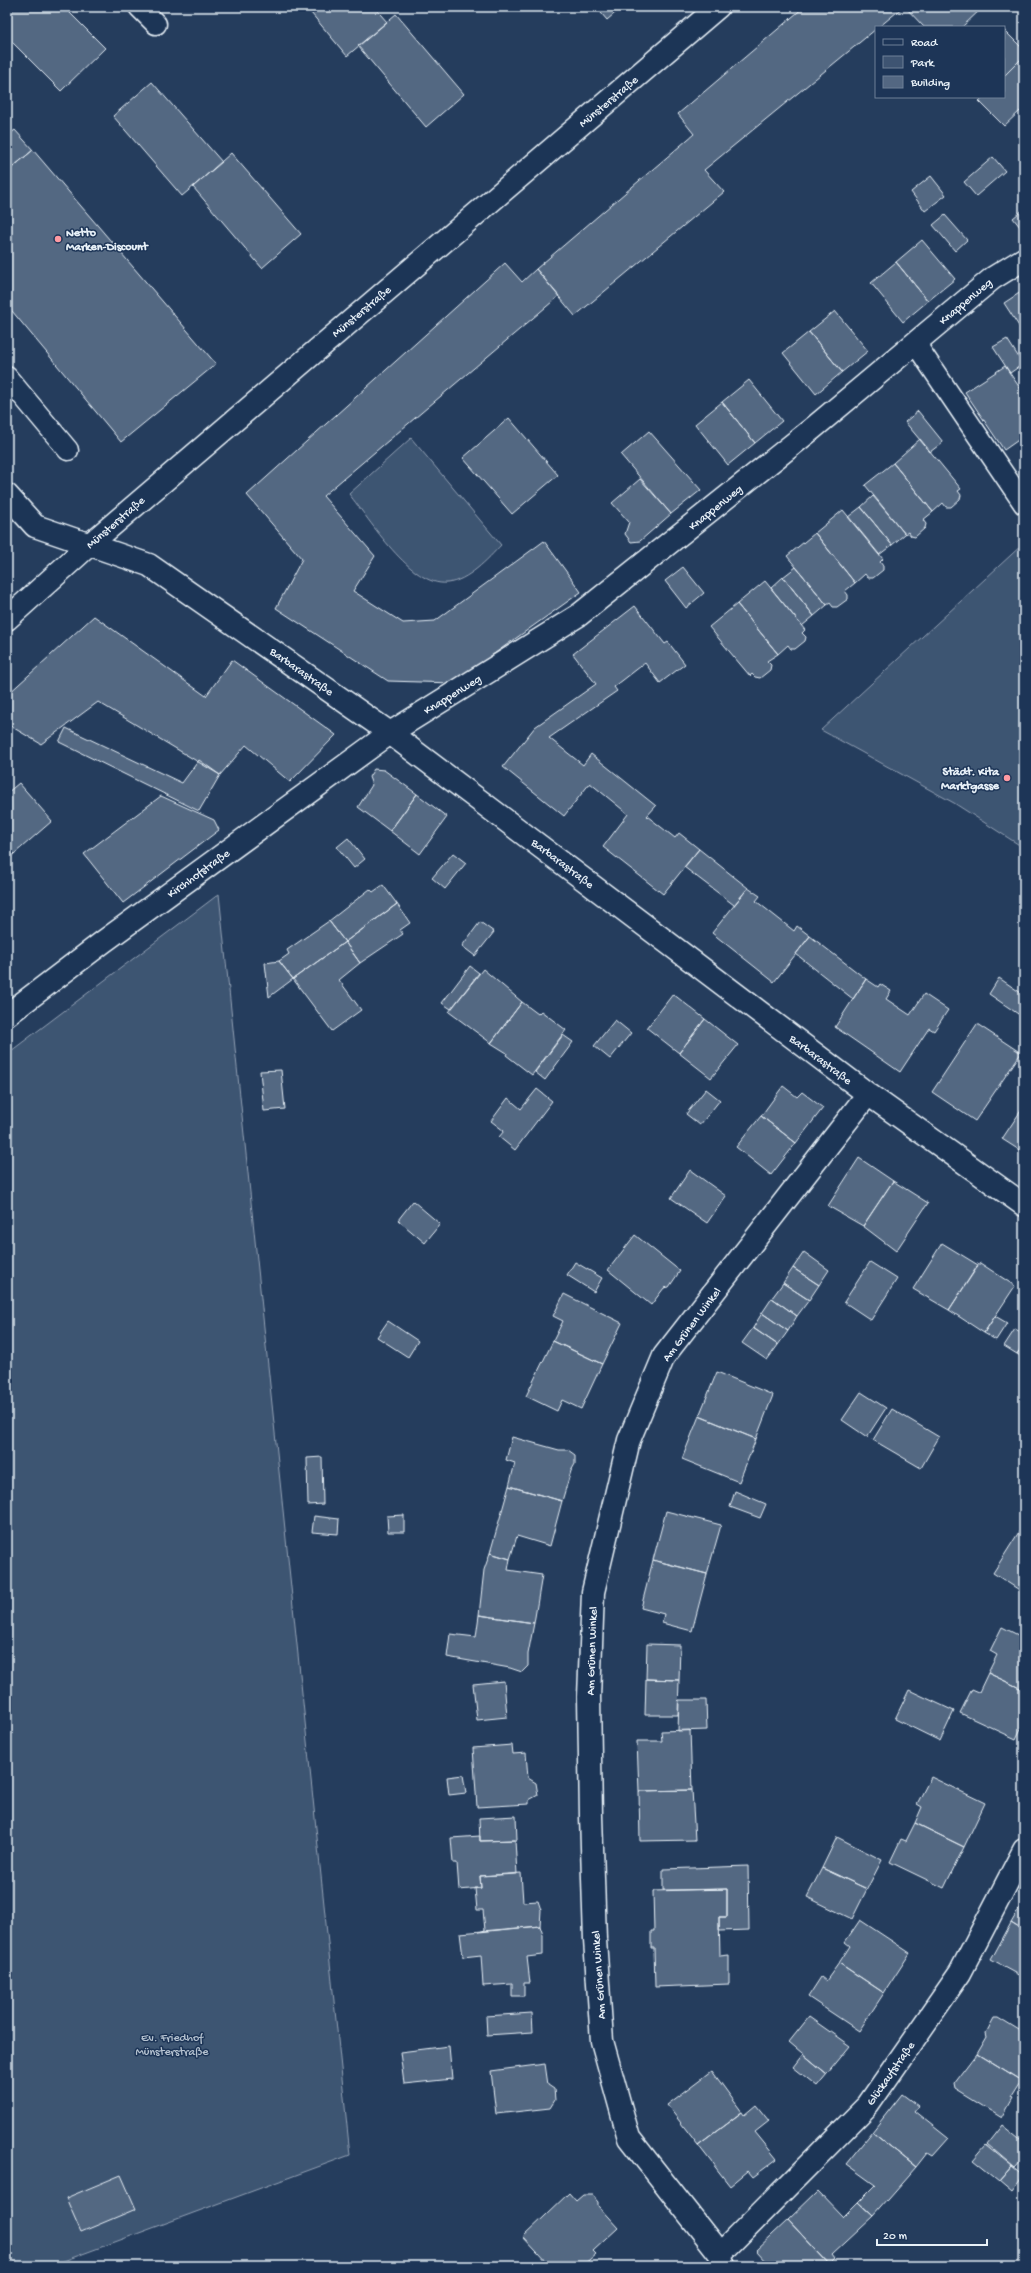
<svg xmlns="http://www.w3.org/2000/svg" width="1031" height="2273" font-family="'Gochi Hand',sans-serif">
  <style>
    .green { fill: #3e5472; stroke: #93a2b5 }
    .building { fill: #536782; stroke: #e8f1f8 }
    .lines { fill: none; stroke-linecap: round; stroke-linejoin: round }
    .service-casing { stroke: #e8f1f8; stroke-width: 23 }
    .minor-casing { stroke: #e8f1f8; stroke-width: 25 }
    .primary-casing { stroke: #e8f1f8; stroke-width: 25 }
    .service { stroke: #1d3557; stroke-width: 20 }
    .minor { stroke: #1d3557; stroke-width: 22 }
    .primary { stroke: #1d3557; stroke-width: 22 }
    .poi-dot { fill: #ff9aa2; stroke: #1d3557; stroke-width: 1.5 }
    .labels { text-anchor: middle; stroke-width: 3; stroke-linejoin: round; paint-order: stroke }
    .street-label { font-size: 12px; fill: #e8f1f8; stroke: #1d3557 }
    .poi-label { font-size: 12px; font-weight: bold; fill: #e8f1f8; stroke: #1d3557; text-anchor: start }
    .park-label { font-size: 12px; fill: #b5c2d0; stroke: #1d3557 }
  </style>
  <rect width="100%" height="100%" fill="#253d5d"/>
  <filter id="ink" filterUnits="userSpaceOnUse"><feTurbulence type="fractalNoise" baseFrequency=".025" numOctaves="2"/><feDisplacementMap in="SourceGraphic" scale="8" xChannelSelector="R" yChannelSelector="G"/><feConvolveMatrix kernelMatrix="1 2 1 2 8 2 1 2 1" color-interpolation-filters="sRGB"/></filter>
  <g filter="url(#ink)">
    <!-- green -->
    <path class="green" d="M411 438 501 545C488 559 468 581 447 583 411 587 370 520 349 494Z
      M1024 543V848L954 803 821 730Z
      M219 894 350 2155 50 2266H7V1054Z"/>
    <!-- building -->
    <path class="building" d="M7 7H64L105 48 61 91 7 37Z
      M306 7H374L387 22 347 56Z
      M596 7H622L607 20Z
      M804 7H903L879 27H876V29L704 170 724 192 575 316 536 269 694 134 678 114Z
      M905 7H983L962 27H924Z
      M396 14 464 94 426 127 358 46Z
      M1004 30 1024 50V56L1004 76Z
      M1024 56V110L1021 112 1020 111 1004 126 979 101 983 97H1004V76Z
      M152 82 222 162 182 196 113 116Z
      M15 130 33 150 7 172V136Z
      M33 150 216 364 121 442 7 305V172Z
      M231 153 301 234 262 268 193 187Z
      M993 157 1005 171 976 196 964 182Z
      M931 176 946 195 925 211 911 192Z
      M1024 209V232L1013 218Z
      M945 215 967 240 955 251 933 225Z
      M922 240 955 279 928 301 896 262Z
      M896 262 928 301 903 322 871 283Z
      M505 263 522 282 536 269 559 296 323 496 375 556 353 591 403 623 435 621 544 541 581 592 453 683 388 681 276 608 302 559 247 495Z
      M1024 290V334L1004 303Z
      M835 311 868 351 842 372 809 332Z
      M809 332 842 372 816 394 783 353Z
      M1007 339 1023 364 1010 373 993 347Z
      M1005 366 1024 394V436L1004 450 965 392Z
      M749 380 782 421 755 443 722 402Z
      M722 402 755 443 728 465 695 424Z
      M918 411 943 442 930 452 905 422Z
      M509 418 558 475 512 514 463 458Z
      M649 431 701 490 671 514 621 455Z
      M1024 436V447L1019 439Z
      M920 439 961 489 958 491 961 495 960 499 951 507H946L943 503 933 512 893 463Z
      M893 463 933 512 923 520 926 524 925 528 915 537 911 536 908 532 905 534 865 485Z
      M640 479 671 514 640 541 631 542 625 534 629 522 612 503Z
      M873 496 905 534 892 545 861 507Z
      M861 507 892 545 879 555 848 517Z
      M843 510 883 559 880 562 883 566V570L873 578H868L865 574 855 583 815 533Z
      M815 533 855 583 845 591 848 595V599L837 607H833L830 603 827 605 787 556Z
      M683 567 704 593 686 608 665 581Z
      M796 567 827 605 814 616 783 577Z
      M783 577 814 616 802 626 771 588Z
      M765 581 805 630 802 633 806 637 805 641 795 649H791L788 645 778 654 737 604Z
      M737 604 778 654 767 661 771 665 770 670 760 678 755 677 752 674 750 676 709 627Z
      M635 606 665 644 668 642 685 664 660 683 645 663 614 687 617 691 549 738 583 765 591 754 656 806 647 816 675 838 679 833 699 849 663 894 603 847 628 814 590 783 564 816 503 767 535 727 596 684 573 654Z
      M94 616 206 696 232 660 336 735 290 782 246 745 220 775 98 702 41 744 7 724V695Z
      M66 728 182 783 199 760 220 775 199 811 59 742Z
      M374 769 384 770 417 794 390 831 358 807 372 785 369 777Z
      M19 783 52 821 7 860V793Z
      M417 794 447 817 420 854 390 831Z
      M161 796 214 820 219 830 123 903 84 854Z
      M348 838 365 859 354 868 337 847Z
      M699 849 748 888 734 905 684 867Z
      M453 853 466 863 445 889 432 878Z
      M383 885 397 904 345 942 329 921 370 889 373 892Z
      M748 888 760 896 756 901 794 931 797 926 810 936 774 982 712 933Z
      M397 904 410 923 400 930 403 934 360 963 345 942Z
      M329 921 345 942 293 979 279 961 289 954 287 950Z
      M480 922 494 932 475 956 462 946Z
      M810 936 866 979 853 999 796 954Z
      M345 942 360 963 339 980 361 1010 332 1031 293 979Z
      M279 961 293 979 269 997 265 963Z
      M470 966 479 973 451 1009 442 1003Z
      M483 969 522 1002 491 1043 449 1012Z
      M999 978 1024 995V1018L989 994Z
      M866 979 878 987 880 984 891 991 886 999 910 1015 924 994 948 1010 934 1031 929 1028 900 1072 835 1027Z
      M673 994 705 1019 679 1053 647 1028Z
      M522 1002 538 1014 541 1011 566 1030 532 1075 506 1055 507 1053 491 1043Z
      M705 1019 738 1045 711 1078 679 1053Z
      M615 1020 631 1033 610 1059 594 1046Z
      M977 1024 1021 1053 975 1121 932 1092Z
      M563 1035 573 1042 545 1080 535 1072Z
      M281 1070 285 1109 264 1111 260 1071Z
      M783 1086 797 1097 802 1092 823 1108 796 1143 761 1116Z
      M537 1089 552 1101 515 1150 499 1137 504 1131 491 1121 508 1098 521 1109Z
      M706 1089 720 1100 700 1125 686 1114Z
      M1024 1106V1153L1002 1139Z
      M761 1116 796 1143 771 1175 736 1147Z
      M859 1158 893 1181 863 1226 828 1206Z
      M690 1170 726 1196 707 1223 671 1198Z
      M893 1181 928 1203 896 1251 863 1226Z
      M413 1201 440 1224 425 1243 398 1220Z
      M635 1235 680 1271 669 1287 664 1288 651 1305 608 1270Z
      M942 1243 978 1265 949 1310 913 1289Z
      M804 1252 829 1270 819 1285 793 1268Z
      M575 1262 602 1278 594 1292 567 1275Z
      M870 1262 897 1279 871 1320 844 1302Z
      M980 1263 1015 1286 984 1333 949 1310Z
      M793 1268 819 1285 809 1300 783 1283Z
      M783 1283 809 1300 797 1316 772 1298Z
      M564 1294 622 1323 602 1364 553 1341 563 1321 553 1316Z
      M772 1298 797 1316 788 1331 762 1313Z
      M762 1313 788 1331 778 1345 753 1328Z
      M995 1316 1007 1323 996 1340 984 1333Z
      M388 1321 418 1341 408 1357 377 1337Z
      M753 1328 778 1345 767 1360 742 1343Z
      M1015 1329 1024 1334V1344L1017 1354 1004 1346Z
      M553 1341 602 1364 581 1409 562 1400 557 1411 526 1396Z
      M1024 1344V1358L1017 1354Z
      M717 1372 773 1395 756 1439 699 1416Z
      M861 1392 886 1408 867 1437 842 1420Z
      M892 1409 939 1437 921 1468 873 1440Z
      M699 1416 756 1439 739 1482 682 1459Z
      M512 1437 559 1450H568L575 1455V1464L571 1471 562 1501 509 1486 515 1463 506 1460Z
      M322 1457 323 1504 308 1505 307 1458Z
      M509 1486 562 1501 550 1546 517 1536 510 1559 490 1553Z
      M735 1491 766 1504 760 1518 730 1507Z
      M666 1511 721 1525 707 1574 653 1560Z
      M404 1515V1532H388L387 1516Z
      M314 1516 339 1519 338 1534 312 1532Z
      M1024 1524V1593L993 1573Z
      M490 1553 510 1559 508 1570 542 1575 534 1623 479 1615 484 1570Z
      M653 1560 707 1574 692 1631 662 1623 664 1614 641 1608Z
      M479 1615 534 1623 528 1654V1666L522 1672 510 1668 447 1657 450 1634 476 1637Z
      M1002 1627 1024 1638V1690L988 1673 997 1655 990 1651Z
      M647 1644 680 1645 679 1680 646 1679Z
      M988 1673 1024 1690V1722L1016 1739 960 1713 972 1689 979 1692Z
      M646 1679 679 1680 678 1715H645Z
      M504 1681 507 1717 477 1720 473 1684Z
      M909 1690 954 1711 940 1741 895 1719Z
      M679 1700H706L707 1730 678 1731Z
      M690 1730 692 1790 639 1791 637 1741H662L661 1731Z
      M512 1745 513 1754 526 1753 528 1778 536 1783 538 1795 529 1800V1804L477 1807 473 1748Z
      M463 1775 466 1793 449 1795 447 1777Z
      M931 1777 985 1803 964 1847 915 1823 922 1807 917 1804Z
      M692 1790 695 1840 640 1841 639 1791Z
      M516 1816 517 1840 480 1841 479 1818Z
      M915 1823 964 1847 944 1888 890 1862 901 1839 906 1841Z
      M480 1836V1841L515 1840 517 1874 480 1876 481 1888 459 1890 457 1863H453L451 1838Z
      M837 1837 882 1860 867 1889 822 1868Z
      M748 1866 749 1930 719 1931V1917H727V1889L663 1890V1869Z
      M822 1868 867 1889 852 1919 807 1897Z
      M521 1873 523 1902 538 1901 541 1910 540 1926 479 1932 485 1930 483 1910H477L475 1888H481L480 1876Z
      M727 1889V1917H719L720 1956 729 1955V1984L655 1987 654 1948H651V1931H654L653 1891Z
      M1024 1901V1931L1011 1923Z
      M860 1920 910 1953 884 1993 839 1963 850 1946 845 1942Z
      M1011 1923 1024 1931V1978L991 1960Z
      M540 1926 543 1935V1955L527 1957 530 1983H524V1996H512V1984L483 1986 481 1955 463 1957 460 1933Z
      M839 1963 884 1993 859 2031 808 1997 821 1977 826 1981Z
      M532 2013 533 2032 487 2035 486 2016Z
      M809 2017 850 2046 827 2074 789 2042Z
      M994 2018H998L1024 2034V2075L1021 2081 977 2054 987 2037 986 2033Z
      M449 2046 452 2079 404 2084 400 2052Z
      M803 2054 827 2074 817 2086 793 2067Z
      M977 2054 1021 2081 1011 2097 1013 2098 1002 2118 955 2089 954 2084Z
      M545 2064 548 2085 554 2089 555 2100 550 2108 496 2114 491 2071Z
      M712 2071 742 2112 698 2145 667 2105Z
      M902 2094 918 2106 914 2111 948 2138 932 2156 927 2153 916 2167 872 2132Z
      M756 2105 769 2121 755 2132 777 2159 753 2177 748 2171 730 2186 698 2145 742 2112 744 2115Z
      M1002 2125 1024 2143V2158L1015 2168 987 2144Z
      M872 2132 916 2167 873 2216 858 2202 875 2185 846 2164Z
      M986 2145 1012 2166 999 2181 973 2160Z
      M1012 2166 1024 2176 1012 2192 999 2181Z
      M121 2175 136 2209 81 2232 66 2198Z
      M818 2191 843 2217 858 2202 873 2216 831 2255 834 2259 829 2264 788 2220Z
      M569 2193 576 2201 583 2195H592L598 2202V2206L618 2228 593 2251 596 2254 582 2266 580 2264 577 2266H550L523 2237Z
      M788 2220 829 2264 826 2266H765L768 2263 756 2250Z
      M533 2261 538 2266H528Z"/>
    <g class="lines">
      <defs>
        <path id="service" d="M139 7 156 24
          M915 343 1024 504
          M7 377 68 450"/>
        <path id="minor" d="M7 495 35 526 149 565 390 733 868 1094 1024 1205
          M7 1015 103 942 390 733 579 615 812 429 993 278 1024 259
          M720 2254 629 2138 602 2041 595 1940 591 1816 589 1697 593 1592 629 1440 664 1356 868 1094
          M724 2266 720 2254 868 2105 960 1973 1024 1850"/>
        <path id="primary" d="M7 619 89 545 718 7"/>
      </defs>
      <!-- service casing -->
      <use href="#service" class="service-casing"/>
      <!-- minor casing -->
      <use href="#minor" class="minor-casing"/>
      <!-- primary casing -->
      <use href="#primary" class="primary-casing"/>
      <!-- service -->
      <use href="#service" class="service"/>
      <!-- minor -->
      <use href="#minor" class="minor"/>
      <!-- primary -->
      <use href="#primary" class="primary"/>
    </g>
  </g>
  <!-- markers -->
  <g class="poi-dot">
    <circle cx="58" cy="239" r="4"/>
    <circle cx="1007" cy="778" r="4"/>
  </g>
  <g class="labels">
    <!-- street labels -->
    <g class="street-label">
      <text transform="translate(608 101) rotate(-40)" y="4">Münsterstraße</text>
      <text transform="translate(965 301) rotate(-40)" y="4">Knappenweg</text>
      <text transform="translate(361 311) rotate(-40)" y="4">Münsterstraße</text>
      <text transform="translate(715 507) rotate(-39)" y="4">Knappenweg</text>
      <text transform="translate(115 522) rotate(-41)" y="4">Münsterstraße</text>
      <text transform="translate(302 671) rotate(35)" y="4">Barbarastraße</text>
      <text transform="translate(452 694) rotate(-32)" y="4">Knappenweg</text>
      <text transform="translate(563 863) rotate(37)" y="4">Barbarastraße</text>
      <text transform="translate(198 873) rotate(-36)" y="4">Kirchhofstraße</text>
      <text transform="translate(821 1059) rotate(37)" y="4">Barbarastraße</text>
      <text transform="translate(691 1324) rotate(-53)" y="4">Am Grünen Winkel</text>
      <text transform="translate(591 1651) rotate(-88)" y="4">Am Grünen Winkel</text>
      <text transform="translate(598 1975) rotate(-94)" y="4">Am Grünen Winkel</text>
      <text transform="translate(890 2073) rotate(-55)" y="4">Glückaufstraße</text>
    </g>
    <!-- poi labels -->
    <g class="poi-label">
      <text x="66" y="236">Netto<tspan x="66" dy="14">Marken-Discount</tspan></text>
      <text x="999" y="775" text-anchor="end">Städt. Kita<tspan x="999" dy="14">Marktgasse</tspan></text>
    </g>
    <!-- park labels -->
    <g class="park-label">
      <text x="172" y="2041">Ev. Friedhof<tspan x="172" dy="14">Münsterstraße</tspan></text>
    </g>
  </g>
  <!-- margin -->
  <rect width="1031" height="2273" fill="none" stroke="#1d3557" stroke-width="24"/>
  <rect x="12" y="12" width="1007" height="2249" fill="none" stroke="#e8f1f8" stroke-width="1.5" filter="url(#ink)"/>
  <!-- legend -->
  <rect x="875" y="26" width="130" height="72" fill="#1d3557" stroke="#6e8097"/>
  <rect x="883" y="39" width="20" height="6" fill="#1d3557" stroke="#6e8097"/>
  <text x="911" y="46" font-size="12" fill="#e8f1f8">Road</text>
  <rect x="883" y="56" width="20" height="12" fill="#3e5472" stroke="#6e8097"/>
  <text x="911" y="66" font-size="12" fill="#e8f1f8">Park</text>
  <rect x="883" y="76" width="20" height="12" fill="#536782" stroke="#6e8097"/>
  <text x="911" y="86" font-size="12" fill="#e8f1f8">Building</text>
  <!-- scale -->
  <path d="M877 2239v6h110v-6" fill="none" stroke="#e8f1f8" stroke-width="2"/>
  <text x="883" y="2239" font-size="12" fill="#e8f1f8" stroke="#1d3557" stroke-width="3" paint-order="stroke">20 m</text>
</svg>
